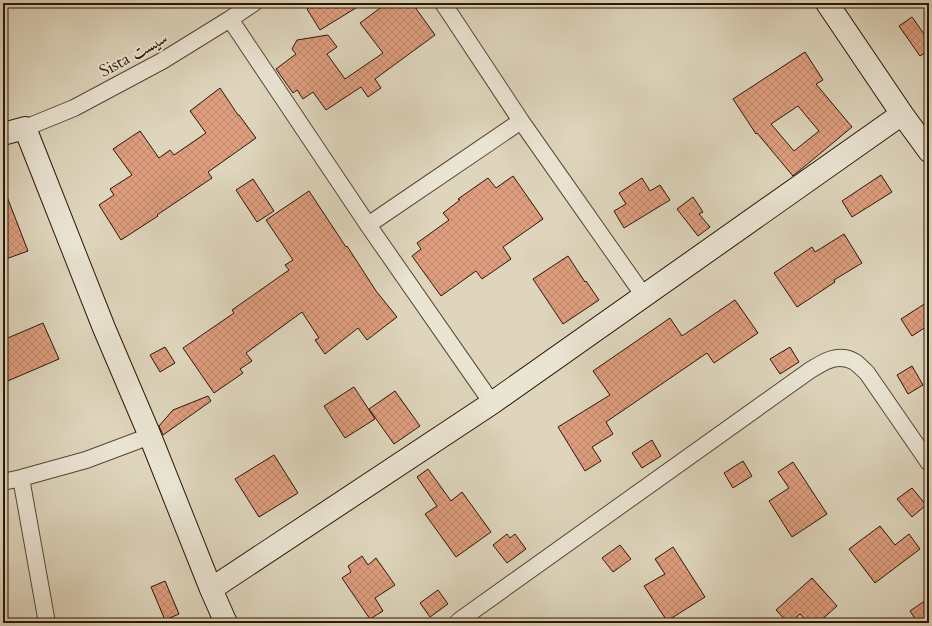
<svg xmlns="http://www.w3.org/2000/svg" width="932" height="626" font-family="Cardo,Amiri,serif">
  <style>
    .building { fill: url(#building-cross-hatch); stroke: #2d1705; fill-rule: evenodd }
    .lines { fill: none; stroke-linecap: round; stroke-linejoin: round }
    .street-casing { stroke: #594633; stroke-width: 18 }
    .secondary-casing { stroke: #2d1705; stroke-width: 24 }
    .street { stroke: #eae4d3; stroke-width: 16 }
    .secondary { stroke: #eae4d3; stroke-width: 22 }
    .labels { text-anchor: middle; stroke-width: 4; stroke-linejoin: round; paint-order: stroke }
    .street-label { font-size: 17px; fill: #2d1705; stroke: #eae4d3 }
  </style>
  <defs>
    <pattern id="building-cross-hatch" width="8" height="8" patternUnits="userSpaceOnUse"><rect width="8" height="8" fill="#dd9d7e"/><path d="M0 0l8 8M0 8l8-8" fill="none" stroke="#be866b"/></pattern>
  </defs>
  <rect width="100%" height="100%" fill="#ded5bc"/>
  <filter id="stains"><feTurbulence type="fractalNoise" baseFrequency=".005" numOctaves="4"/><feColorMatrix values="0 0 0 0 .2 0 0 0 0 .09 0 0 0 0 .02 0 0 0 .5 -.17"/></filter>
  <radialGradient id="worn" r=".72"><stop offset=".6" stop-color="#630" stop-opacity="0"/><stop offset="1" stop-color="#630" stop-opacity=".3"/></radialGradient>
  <!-- building -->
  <path class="building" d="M317 3H364L320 30 307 9Z
    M387 3H412L435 35 375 79 381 88 368 97 361 87 326 110 313 92 303 99 297 90 293 93 276 69 296 54 292 49 297 40 328 35 337 47 327 54 345 79 383 53 360 23Z
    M912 17 929 41V50L920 56 899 26Z
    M805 52 823 80 816 84 852 127 793 176 757 133 756 134 733 99ZM798 106 819 131 794 151 771 124Z
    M220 88 238 115H239L256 138 208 172 212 178 157 215 158 216 121 240 99 205 114 195 110 189 132 175 113 149 140 131 159 158 170 150 174 155 206 133 190 111Z
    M881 175 892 192 852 217 842 201Z
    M513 176 543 219 503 247 511 259 482 279 476 271 441 296 412 256 421 249 417 243 449 220 443 213 460 200 458 199 488 178 496 188Z
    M642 178 650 191 660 185 670 200 624 228 614 211 626 204 619 193Z
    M253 179 274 211 257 222 236 190Z
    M3 189H4L28 251 3 260Z
    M309 191 346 247 347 246 376 291 397 317 367 340 358 328 325 354 315 340 319 338 302 312 246 353 252 361 240 369 243 373 214 393 183 348 234 313 232 310 289 270 285 265 293 260 266 220Z
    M693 197 703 212 699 214 710 227 698 236 677 209Z
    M844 234 862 263 834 280 835 282 797 307 774 273 812 247 815 252Z
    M568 256 585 282 586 281 599 300 563 324 533 279Z
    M735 300 758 333 714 363 707 353 606 422 613 434 592 447 601 461 585 471 558 427 610 395 593 371 670 318 682 336Z
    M929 301V325L912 336 901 319Z
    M43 323 59 359 3 383V340Z
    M165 347 175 363 160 372 150 355Z
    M790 347 799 362 780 374 770 359Z
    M912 366 923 385 908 394 897 375Z
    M354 387 375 419 345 438 324 406Z
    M395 391 420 426 394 444 369 409Z
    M208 396 211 401 163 435 159 426 173 410Z
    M652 440 661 456 642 468 632 453Z
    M274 455 298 493 259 517 235 479Z
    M743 461 752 476 733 488 724 473Z
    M793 462 827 514 792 537 769 501 789 488 778 472Z
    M428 469 451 501 462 492 491 532 456 557 425 514 437 506 417 477Z
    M912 488 926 505 912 517 897 499Z
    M880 526 895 545 909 534 920 549 875 583 849 549Z
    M507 534 510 538 515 534 526 549 507 563 493 545Z
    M620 545 631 559 613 572 602 558Z
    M673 547 705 597 667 621 644 586 665 574 655 559Z
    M362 556 368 565 376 558 395 585 375 598 383 611 370 619 342 578 351 572 348 566Z
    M812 578 837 606 818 623H809L800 614 790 623H788L776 610Z
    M165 581 179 614 165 620 151 587Z
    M438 590 448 604 430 617 420 603Z
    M929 598V623H918L910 611Z"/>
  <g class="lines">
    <defs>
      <path id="street" d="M443 3 521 121 644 296
        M230 19 368 225 492 403
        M25 128 74 108 162 61 230 19 254 3
        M368 225 521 121
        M21 478 47 623
        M3 482 21 478 86 460 150 436
        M457 623 460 620 809 371C823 362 838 352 855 362 859 365 863 369 867 373L929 463"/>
      <path id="secondary" d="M827 3 902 114 929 151
        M3 134 25 128 104 328 150 436 211 589 226 623
        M211 589 492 403 902 114"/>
    </defs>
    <!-- street casing -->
    <use href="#street" class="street-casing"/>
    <!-- secondary casing -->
    <use href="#secondary" class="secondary-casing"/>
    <!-- street -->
    <use href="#street" class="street"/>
    <!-- secondary -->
    <use href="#secondary" class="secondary"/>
  </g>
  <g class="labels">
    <!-- street labels -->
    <g class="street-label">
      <text transform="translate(133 54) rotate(-29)" y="6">Sista سيست</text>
    </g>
  </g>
  <!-- margin -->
  <rect width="932" height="626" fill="none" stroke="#ded5bc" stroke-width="16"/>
  <rect x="4" y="4" width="924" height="618" fill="none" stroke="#2d1705" stroke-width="2"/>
  <rect x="8" y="8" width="916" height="610" fill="none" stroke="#2d1705"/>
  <rect width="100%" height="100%" filter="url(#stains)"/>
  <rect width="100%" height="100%" fill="url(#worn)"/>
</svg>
